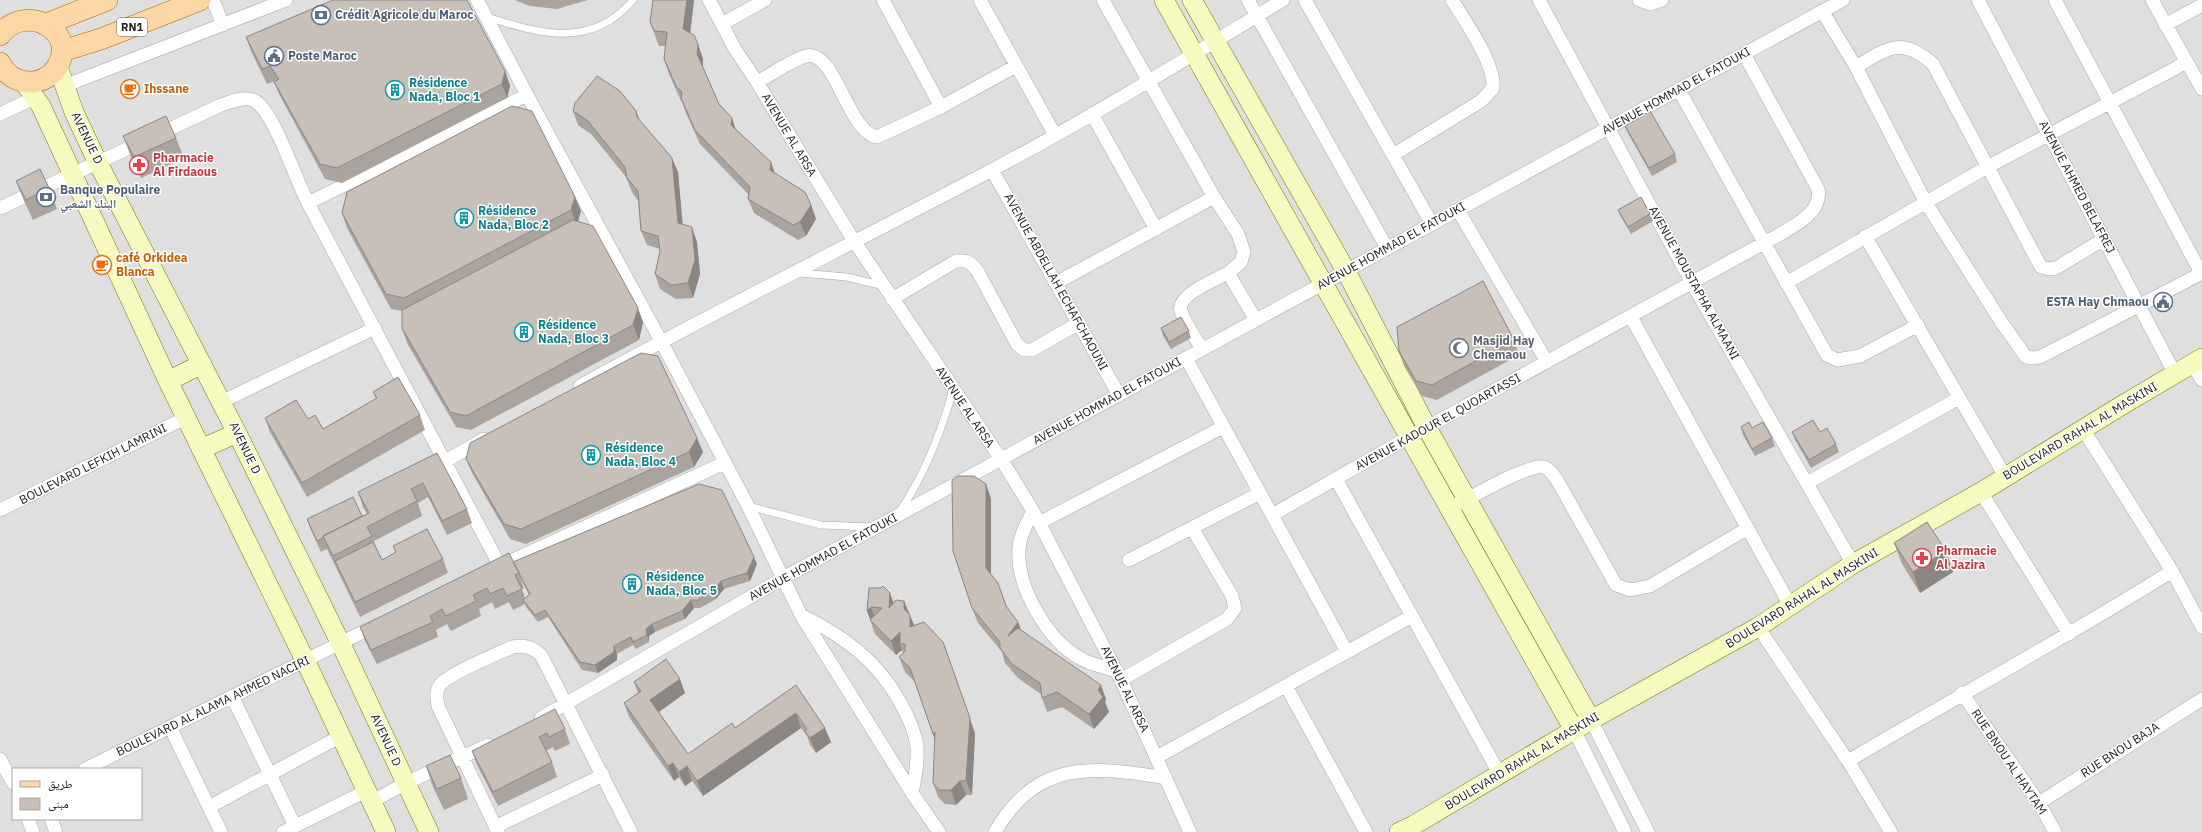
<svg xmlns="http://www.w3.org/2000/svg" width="2202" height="832" font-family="'IBM Plex Sans','Noto Naskh Arabic',sans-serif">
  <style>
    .residential { fill: #e0dfdf; fill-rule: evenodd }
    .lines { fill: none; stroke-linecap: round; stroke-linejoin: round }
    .lane-casing { stroke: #a9a9a9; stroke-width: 8 }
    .street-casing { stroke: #a9a9a9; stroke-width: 14 }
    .secondary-casing { stroke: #707d05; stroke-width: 20 }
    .primary-casing { stroke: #a06b00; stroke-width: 22 }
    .lane { stroke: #fff; stroke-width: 7 }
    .street { stroke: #fff; stroke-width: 13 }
    .secondary { stroke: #f7fabf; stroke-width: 19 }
    .primary { stroke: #fcd6a4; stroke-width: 21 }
    .wall { fill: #aba49e; fill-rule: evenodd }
    .shaded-wall { fill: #8b8681 }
    .building { fill: #c7bfb8; stroke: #8b8681 }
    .labels { text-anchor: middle; stroke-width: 3; stroke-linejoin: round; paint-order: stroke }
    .shield { fill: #fff; stroke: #646464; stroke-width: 1 }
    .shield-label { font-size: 11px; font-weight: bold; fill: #222 }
    .service-label { font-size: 12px; font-weight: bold; fill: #4e5e75; stroke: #fff; text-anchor: start }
    .culture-label { font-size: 12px; font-weight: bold; fill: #0d838f; stroke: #fff; text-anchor: start }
    .food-label { font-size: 12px; font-weight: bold; fill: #c56008; stroke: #fff; text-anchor: start }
    .street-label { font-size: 12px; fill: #222; stroke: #fff }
    .health-label { font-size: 12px; font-weight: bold; fill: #be3a42; stroke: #fff; text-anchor: start }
    .worship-label { font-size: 12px; font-weight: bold; fill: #5b616d; stroke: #fff; text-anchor: start }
  </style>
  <rect width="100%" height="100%" fill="#f2efe9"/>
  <!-- residential -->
  <path class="residential" d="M0 0H2202V832H0ZM13 769H141V819H13Z"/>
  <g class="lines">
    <defs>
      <path id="lane" d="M487 17C540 34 592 49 633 0
        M800 273 847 277 884 286
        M748 506 821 525 871 527
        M900 511C925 474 941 433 953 390"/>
      <path id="street" d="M213 0 223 25
        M477 0 534 108 661 341 748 506 801 615 912 793 939 832
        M709 0 735 49 757 82 854 241 1001 459 1033 511 1121 680 1190 832
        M883 0 941 107
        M980 0 1055 135
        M1103 0 1214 197 1238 234 1244 252 1241 262 1228 273 1256 320
        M1248 0 1387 248
        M1305 0 1432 224
        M1539 0 1692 283 1853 564
        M1639 0 1651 4 1662 0
        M1978 0 2175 374
        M2055 0 2201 273
        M2152 0 2202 89
        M1822 11 1856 67 1926 203 2000 320 2026 357 2032 358 2040 357 2202 273
        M722 24 765 0
        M2165 25 2202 5
        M1856 67C1887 48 1902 36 1933 64L2041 267 2050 269 2056 268 2104 239
        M757 82C773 74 789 61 806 56 835 48 848 133 877 137L941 107 1016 66
        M64 86 286 0
        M1679 90 1827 355 1837 360 1860 356 1918 325
        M0 114 36 97
        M1092 114 1156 229
        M1393 155 1481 101 1493 88C1495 63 1465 21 1452 0
        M992 170 1119 395
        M308 203 527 95
        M0 208 221 105C231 102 248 94 258 103 278 122 295 179 309 205 373 325 436 446 500 566
        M1458 210 1547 362
        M1865 236 2005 476
        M1056 283 1214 197
        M1786 283 1989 166 2176 68 2186 61
        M892 299 956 261C968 260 971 262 978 272L1017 344 1024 350H1032L1079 323
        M1631 317 1790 605
        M1202 349C1195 337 1185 324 1181 311 1176 295 1217 279 1228 273
        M1186 358 1347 652
        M2192 364 2202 380
        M580 386C715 311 854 243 990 171 1090 118 1186 59 1283 0
        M221 402 375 328
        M2083 429 2172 571 2202 627
        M444 462 484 439
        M1336 479 1499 773
        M1807 483 1959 398
        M1981 492 2069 634
        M1450 508C1467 500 1528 463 1544 467 1550 469 1553 475 1557 480L1616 585 1630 590 1650 586 1748 528
        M0 510 185 418
        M1033 511C1027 523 1020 535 1019 548 1016 586 1047 640 1080 658 1091 665 1105 667 1117 671
        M1272 515 1409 437 1764 243C1782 232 1824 216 1818 189L1744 54
        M1039 523 1223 427
        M1129 560 1260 493
        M496 568 724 463
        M801 615C843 636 877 660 900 702 908 716 915 731 917 747 918 763 915 778 912 793
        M1758 627 1848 761 1891 832
        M1121 680 1227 619 1235 608 1232 596 1192 528
        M1286 686 1366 832
        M1962 693 2039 803 2055 832
        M232 696 295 826
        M541 718 783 578 1843 0
        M1591 720 1648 832
        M170 727 221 832
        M1574 730 1625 832
        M1157 757 1412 616
        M0 759 13 783
        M1848 761C1956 697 2066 638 2172 571
        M85 769 377 625
        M371 802 406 783 488 745
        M2039 803 2202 699
        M209 807 341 736
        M28 819 33 832
        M51 819 56 832
        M495 827 603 775
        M283 832 366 791
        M498 832 438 706C437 700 435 691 440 685 446 675 499 653 512 647 525 645 532 647 541 655L631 832
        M995 832C1037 759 1093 766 1166 778"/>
      <path id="secondary" d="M1164 0 1574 730
        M1192 0 1346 271 1427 428 1591 720
        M58 67 74 112 97 161 237 433 340 642 429 832
        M23 81 41 106 168 381 305 660 386 832
        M168 381 202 364
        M201 449 237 433
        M1399 832 1414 825 1591 720 1758 627 1853 564 1981 492 2124 404 2202 358"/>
      <path id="primary" d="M49 23 107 0
        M0 35C26 0 84 34 54 71 48 78 39 82 30 82 17 82 6 75 0 63
        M62 51 101 39 200 0"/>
    </defs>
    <!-- lane casing -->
    <use href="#lane" class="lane-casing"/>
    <!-- street casing -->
    <use href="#street" class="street-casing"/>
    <!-- secondary casing -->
    <use href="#secondary" class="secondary-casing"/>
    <!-- primary casing -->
    <use href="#primary" class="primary-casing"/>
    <!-- lane -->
    <use href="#lane" class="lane"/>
    <!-- street -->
    <use href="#street" class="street"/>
    <!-- secondary -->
    <use href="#secondary" class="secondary"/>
    <!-- primary -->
    <use href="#primary" class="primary"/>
  </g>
  <!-- wall -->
  <path class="wall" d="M515 0H588L557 9 530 6Z
    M653 0H694L690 33 698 44 703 59V67L719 104 736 130 775 174 811 205 816 219 806 236 798 240 754 213 748 199 749 195 700 144 686 113 682 102 681 101 669 74 664 59 666 46H659L650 22Z
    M246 37 505 71 510 86 507 98 342 183 325 179 280 96 274 82 275 81 267 84 251 51Z
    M573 111 640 121 678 172 682 224 697 242 700 274 693 298 676 299 660 289 655 274 660 251V249L647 245 641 231 638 201 632 192 626 177 592 135 578 125Z
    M1625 126 1675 154 1677 162 1652 176 1628 133Z
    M123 136 176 138 184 158 141 178 131 157Z
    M16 181 49 188 57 209 33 220 24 201Z
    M347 192 581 211 578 221 643 322 639 340 471 430 456 427 407 343 402 328V311L391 309 347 228 342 213Z
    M1618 210 1650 214 1653 221 1631 234 1621 217Z
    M1161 328 1189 331 1191 338 1171 349 1163 336Z
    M1514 340 1519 355 1437 400 1422 396 1404 366 1399 351Z
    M373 392 420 415 425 430 307 497 270 432 265 418 308 419 323 429 376 399Z
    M1741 427 1752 428 1772 438 1775 446 1755 456 1743 435Z
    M1792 432H1820L1836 444 1839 452 1811 468 1795 440Z
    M703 452 694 467 526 544 510 539 472 473 466 459Z
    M437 453 467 509 472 523 447 535 428 497 418 503 422 516 374 541 377 550 382 560 396 553 393 546 443 559 448 573 360 617 327 549 321 552 311 530 307 519 362 516 367 514 363 507 358 492Z
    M986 484 991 499V575L1006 607 1018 622 1021 630 1106 699 1105 702 1109 712 1094 729 1062 707 1047 712 1042 698V695L1018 678 1005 663 1002 652 978 623 972 608Z
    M1894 543 1946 551 1953 572 1920 593 1902 564Z
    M514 564H757L750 581 724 589 716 599 700 608H694L685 619 655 632 649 636V642L636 649 633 645 617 654V660L598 673 582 670 548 617 538 622 526 607 525 604 513 610 509 602 495 609 492 602 479 609 481 616 451 631 447 624 436 630 438 637 377 664 365 641 360 627ZM520 577 529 595 525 598 522 589 524 588Z
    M869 588 893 603 904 601 914 626 975 733 972 795H966L956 805 945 804 938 797 933 783 935 740 915 682 905 672 899 657 903 653 902 650 896 655 875 634 867 611Z
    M634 682 685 693 659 712 688 754 735 728 796 685 831 742 816 753 810 745 807 736 801 728 703 796 692 781 685 786 679 777 674 781 629 717 624 703 638 693Z
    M565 729 570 744 555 751 553 747 546 751 552 762 557 777 498 806 477 765 472 751Z
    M426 766 461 778 468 799 444 810 433 787Z"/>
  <!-- shaded-wall -->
  <path class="shaded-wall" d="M687 0H694L689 43 683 29Z
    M698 44 703 59V69L697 54Z
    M505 71 510 86 507 98 502 84Z
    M636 111 642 126 637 117Z
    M732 118 737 133 731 125Z
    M672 158 678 172 684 238 678 223Z
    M771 162 776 177 770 170Z
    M575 197 581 211 577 225 571 210Z
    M811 205 816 219 806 236 800 222Z
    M692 227 697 242 700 274 693 298 688 283Z
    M638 308 643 322 639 340 633 325Z
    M697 438 703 452 694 467 689 452Z
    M986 484 991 499V582L986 568Z
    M1946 551 1953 572 1920 593 1913 572Z
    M754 557 757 564 750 581 747 573Z
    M721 581 724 589 716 599 713 591Z
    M890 593 895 607 889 608Z
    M691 600 694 608 685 619 682 611Z
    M904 601 910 615 904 609Z
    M871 607 876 622 871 621 867 611Z
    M910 615 916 630 910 627Z
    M1018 622 1023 636H1008Z
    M652 624 655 632 649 636V642L647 635 646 629Z
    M900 632V644L902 650 896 655 891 641Z
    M943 642 975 733 972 795 966 781Z
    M614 646 617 654V660L598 673 595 665Z
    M680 679 685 693 656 714 650 700Z
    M1101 685 1106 699 1105 702 1109 712 1094 729 1089 714 1098 690Z
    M796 713 801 728 703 796 697 781Z
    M825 728 831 742 816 753 810 738Z
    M935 732 938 749 933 734Z
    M673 763 679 777 674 781 668 766Z
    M687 766 692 781 685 786 679 772Z
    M960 781 966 795 956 805 951 790Z"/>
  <!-- building -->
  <path class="building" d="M333 0H467L505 71 502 84 337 168 320 164 274 82 279 79 270 66 262 69 246 37Z
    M653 0H687L683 29 694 35 698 44 697 54 719 104 732 118 731 125 771 162 770 170 805 192 811 205 800 222 793 225 748 199 750 187 695 130 681 98 682 92 676 86 664 59 667 32 654 31 650 22Z
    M597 76 620 91 636 111 637 117 672 158 678 223 692 227 695 260 688 283 671 285 655 274 660 251 658 236 641 231 638 191 627 178 625 167 587 120 573 111 575 103Z
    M512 106 532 111 575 197 571 210 404 298 386 294 342 213 347 192Z
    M1650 111 1675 154 1649 168 1625 126Z
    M166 116 176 138 134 157 123 136Z
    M40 169 49 188 26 200 16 181Z
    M1641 197 1650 214 1628 227 1618 210Z
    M573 220 593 226 638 308 633 325 466 416 450 412 402 328V310Z
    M1483 281 1514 340 1432 385 1416 381 1399 351 1397 327Z
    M1181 317 1189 331 1169 342 1161 328Z
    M641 353 658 356 697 438 689 452 521 529 504 524 466 459 470 443Z
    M398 377 420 415 302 483 265 418 296 400 308 419 315 415 323 429 377 398 373 392Z
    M1813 420 1820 432 1827 428 1836 444 1809 460 1792 432Z
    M1749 422 1752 428 1763 422 1772 438 1752 449 1741 427Z
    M437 453 467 509 442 521 423 483 411 489 417 501 367 527 372 536 333 556 323 536 369 513 358 492Z
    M958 476H974L986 484V568L998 583 1006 606 1018 622 1008 636 1018 628 1101 685 1098 690 1103 697 1089 714 1057 692 1042 698 1040 683 1012 664 1000 648V642L972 608 953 551 952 480Z
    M699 484 722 490 754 557 747 573 721 581 713 591 698 600H691L682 611 652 624 646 629 647 635 633 642 631 637 614 646V652L595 665 580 662 545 610 535 615 523 600 530 594 513 562Z
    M353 497 362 516 323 536V538L317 541 307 519Z
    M1927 522 1946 551 1913 572 1894 543Z
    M427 529 443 559 355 602 335 561 373 542 382 560 396 552 393 546Z
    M509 553 519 573 515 575 522 589 507 596 503 588 490 594 487 588 473 595 476 601 446 616 442 609 430 616 433 622 371 650 360 627Z
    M883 586 890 593 889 608 896 600 904 601V609L910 615V627L924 622 943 642 970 718 966 781H960L951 790H939L933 783 935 732 933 734 910 668 899 657 905 651V644H900V632L891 641 870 620 882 608 871 607 867 611 869 588H881Z
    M666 659 680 679 650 700 688 754 732 723 735 728 796 685 825 728 810 738 805 731 807 729 796 713 697 781 687 766 679 772 673 763 668 766 624 703 641 691 634 682Z
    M555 709 565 729 549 737 547 733 539 737 552 762 493 792 472 751Z
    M450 755 461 778 437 789 426 766Z"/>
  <!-- icons -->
  <defs>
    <symbol id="bank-ring" viewBox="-11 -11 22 22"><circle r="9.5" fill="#fff" stroke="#5c6f8a" stroke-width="1.5"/><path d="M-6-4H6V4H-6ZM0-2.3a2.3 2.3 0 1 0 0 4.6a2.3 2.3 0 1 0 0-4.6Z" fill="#5c6f8a"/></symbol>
    <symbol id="civic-ring" viewBox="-11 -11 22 22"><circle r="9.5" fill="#fff" stroke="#5c6f8a" stroke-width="1.5"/><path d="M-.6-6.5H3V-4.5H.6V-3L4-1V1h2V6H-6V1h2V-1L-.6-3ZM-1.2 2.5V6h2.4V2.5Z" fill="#5c6f8a"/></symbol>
    <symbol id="cafe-ring" viewBox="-11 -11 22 22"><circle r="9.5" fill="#fff" stroke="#e8710a" stroke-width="1.5"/><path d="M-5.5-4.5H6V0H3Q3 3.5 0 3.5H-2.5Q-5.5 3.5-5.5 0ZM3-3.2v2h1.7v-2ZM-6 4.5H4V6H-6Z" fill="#e8710a"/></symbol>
    <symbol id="building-ring" viewBox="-11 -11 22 22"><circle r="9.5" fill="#fff" stroke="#0f9aa8" stroke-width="1.5"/><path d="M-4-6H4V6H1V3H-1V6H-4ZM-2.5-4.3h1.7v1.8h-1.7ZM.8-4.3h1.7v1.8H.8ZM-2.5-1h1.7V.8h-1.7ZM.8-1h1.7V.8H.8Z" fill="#0f9aa8"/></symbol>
    <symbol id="pharmacy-ring" viewBox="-11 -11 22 22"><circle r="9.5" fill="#fff" stroke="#e0444e" stroke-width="1.5"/><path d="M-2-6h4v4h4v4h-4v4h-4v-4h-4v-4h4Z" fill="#e0444e"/></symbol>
    <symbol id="mosque-ring" viewBox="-11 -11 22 22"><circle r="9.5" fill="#fff" stroke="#6b7280" stroke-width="1.5"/><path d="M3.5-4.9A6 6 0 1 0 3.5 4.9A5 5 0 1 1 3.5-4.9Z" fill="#6b7280"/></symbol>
  </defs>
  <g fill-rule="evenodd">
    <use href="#bank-ring" x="310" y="4" width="22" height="22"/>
    <use href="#civic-ring" x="263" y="45" width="22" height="22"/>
    <use href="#cafe-ring" x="119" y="78" width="22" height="22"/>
    <use href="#building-ring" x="384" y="79" width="22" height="22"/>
    <use href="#pharmacy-ring" x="128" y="154" width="22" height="22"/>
    <use href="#bank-ring" x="35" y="186" width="22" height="22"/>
    <use href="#building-ring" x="453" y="207" width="22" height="22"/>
    <use href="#cafe-ring" x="91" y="254" width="22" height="22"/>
    <use href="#civic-ring" x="2152" y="291" width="22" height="22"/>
    <use href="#building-ring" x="513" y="321" width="22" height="22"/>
    <use href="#mosque-ring" x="1448" y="337" width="22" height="22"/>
    <use href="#building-ring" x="580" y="444" width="22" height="22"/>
    <use href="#pharmacy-ring" x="1911" y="547" width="22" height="22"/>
    <use href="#building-ring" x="621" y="573" width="22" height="22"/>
  </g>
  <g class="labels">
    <!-- shield labels -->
    <rect class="shield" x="117" y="18" width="30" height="18" rx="3"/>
    <g class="shield-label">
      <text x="132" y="31">RN1</text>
    </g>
    <!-- service labels -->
    <g class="service-label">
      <text x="335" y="19">Crédit Agricole du Maroc</text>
      <text x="288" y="60">Poste Maroc</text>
      <text x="60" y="194">Banque Populaire<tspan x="60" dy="14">البنك الشعبي</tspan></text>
      <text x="2149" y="306" text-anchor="end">ESTA Hay Chmaou</text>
    </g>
    <!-- culture labels -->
    <g class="culture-label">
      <text x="409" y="87">Résidence<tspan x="409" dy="14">Nada, Bloc 1</tspan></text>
      <text x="478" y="215">Résidence<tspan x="478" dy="14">Nada, Bloc 2</tspan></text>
      <text x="538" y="329">Résidence<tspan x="538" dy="14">Nada, Bloc 3</tspan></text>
      <text x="605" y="452">Résidence<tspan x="605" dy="14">Nada, Bloc 4</tspan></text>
      <text x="646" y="581">Résidence<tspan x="646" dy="14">Nada, Bloc 5</tspan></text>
    </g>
    <!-- food labels -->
    <g class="food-label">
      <text x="144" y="93">Ihssane</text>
      <text x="116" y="262">café Orkidea<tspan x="116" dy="14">Blanca</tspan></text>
    </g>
    <!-- street labels -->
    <g class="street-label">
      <text transform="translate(1676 91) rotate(-29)" y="4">AVENUE HOMMAD EL FATOUKI</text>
      <text transform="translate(789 135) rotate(59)" y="4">AVENUE AL ARSA</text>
      <text transform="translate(87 138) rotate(64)" y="4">AVENUE D</text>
      <text transform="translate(2077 187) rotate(62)" y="4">AVENUE AHMED BELAFREJ</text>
      <text transform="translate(1391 246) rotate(-29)" y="4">AVENUE HOMMAD EL FATOUKI</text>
      <text transform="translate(1056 282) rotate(61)" y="4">AVENUE ABDELLAH ECHAFCHAOUNI</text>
      <text transform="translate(1694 283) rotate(61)" y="4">AVENUE MOUSTAPHA ALMAANI</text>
      <text transform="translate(1107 401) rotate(-29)" y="4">AVENUE HOMMAD EL FATOUKI</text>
      <text transform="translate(965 407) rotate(56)" y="4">AVENUE AL ARSA</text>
      <text transform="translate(1438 422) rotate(-29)" y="4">AVENUE KADOUR EL QUOARTASSI</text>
      <text transform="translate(2080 431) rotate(-31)" y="4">BOULEVARD RAHAL AL MASKINI</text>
      <text transform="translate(245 448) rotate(64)" y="4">AVENUE D</text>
      <text transform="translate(93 464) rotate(-27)" y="4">BOULEVARD LEFKIH LAMRINI</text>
      <text transform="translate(823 557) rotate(-29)" y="4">AVENUE HOMMAD EL FATOUKI</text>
      <text transform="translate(1802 598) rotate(-32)" y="4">BOULEVARD RAHAL AL MASKINI</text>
      <text transform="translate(1125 689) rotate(64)" y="4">AVENUE AL ARSA</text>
      <text transform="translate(213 706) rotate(-26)" y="4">BOULEVARD AL ALAMA AHMED NACIRI</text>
      <text transform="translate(386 740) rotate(65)" y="4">AVENUE D</text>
      <text transform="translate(2120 750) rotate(-33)" y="4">RUE BNOU BAJA</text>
      <text transform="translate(1522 761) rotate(-31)" y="4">BOULEVARD RAHAL AL MASKINI</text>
      <text transform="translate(2009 762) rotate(56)" y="4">RUE BNOU AL HAYTAM</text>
    </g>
    <!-- health labels -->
    <g class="health-label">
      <text x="153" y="162">Pharmacie<tspan x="153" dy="14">Al Firdaous</tspan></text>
      <text x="1936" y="555">Pharmacie<tspan x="1936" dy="14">Al Jazira</tspan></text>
    </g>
    <!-- worship labels -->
    <g class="worship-label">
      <text x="1473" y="345">Masjid Hay<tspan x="1473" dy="14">Chemaou</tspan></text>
    </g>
  </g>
  <!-- legend -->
  <rect x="12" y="768" width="130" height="52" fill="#ffffff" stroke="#a7a7a7"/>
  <rect x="20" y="781" width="20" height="6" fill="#fcd6a4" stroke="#a7a7a7"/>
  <text x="48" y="788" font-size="12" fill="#222222">طريق</text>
  <rect x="20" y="798" width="20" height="12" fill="#c7bfb8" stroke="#a7a7a7"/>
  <text x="48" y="808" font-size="12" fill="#222222">مبنى</text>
</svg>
